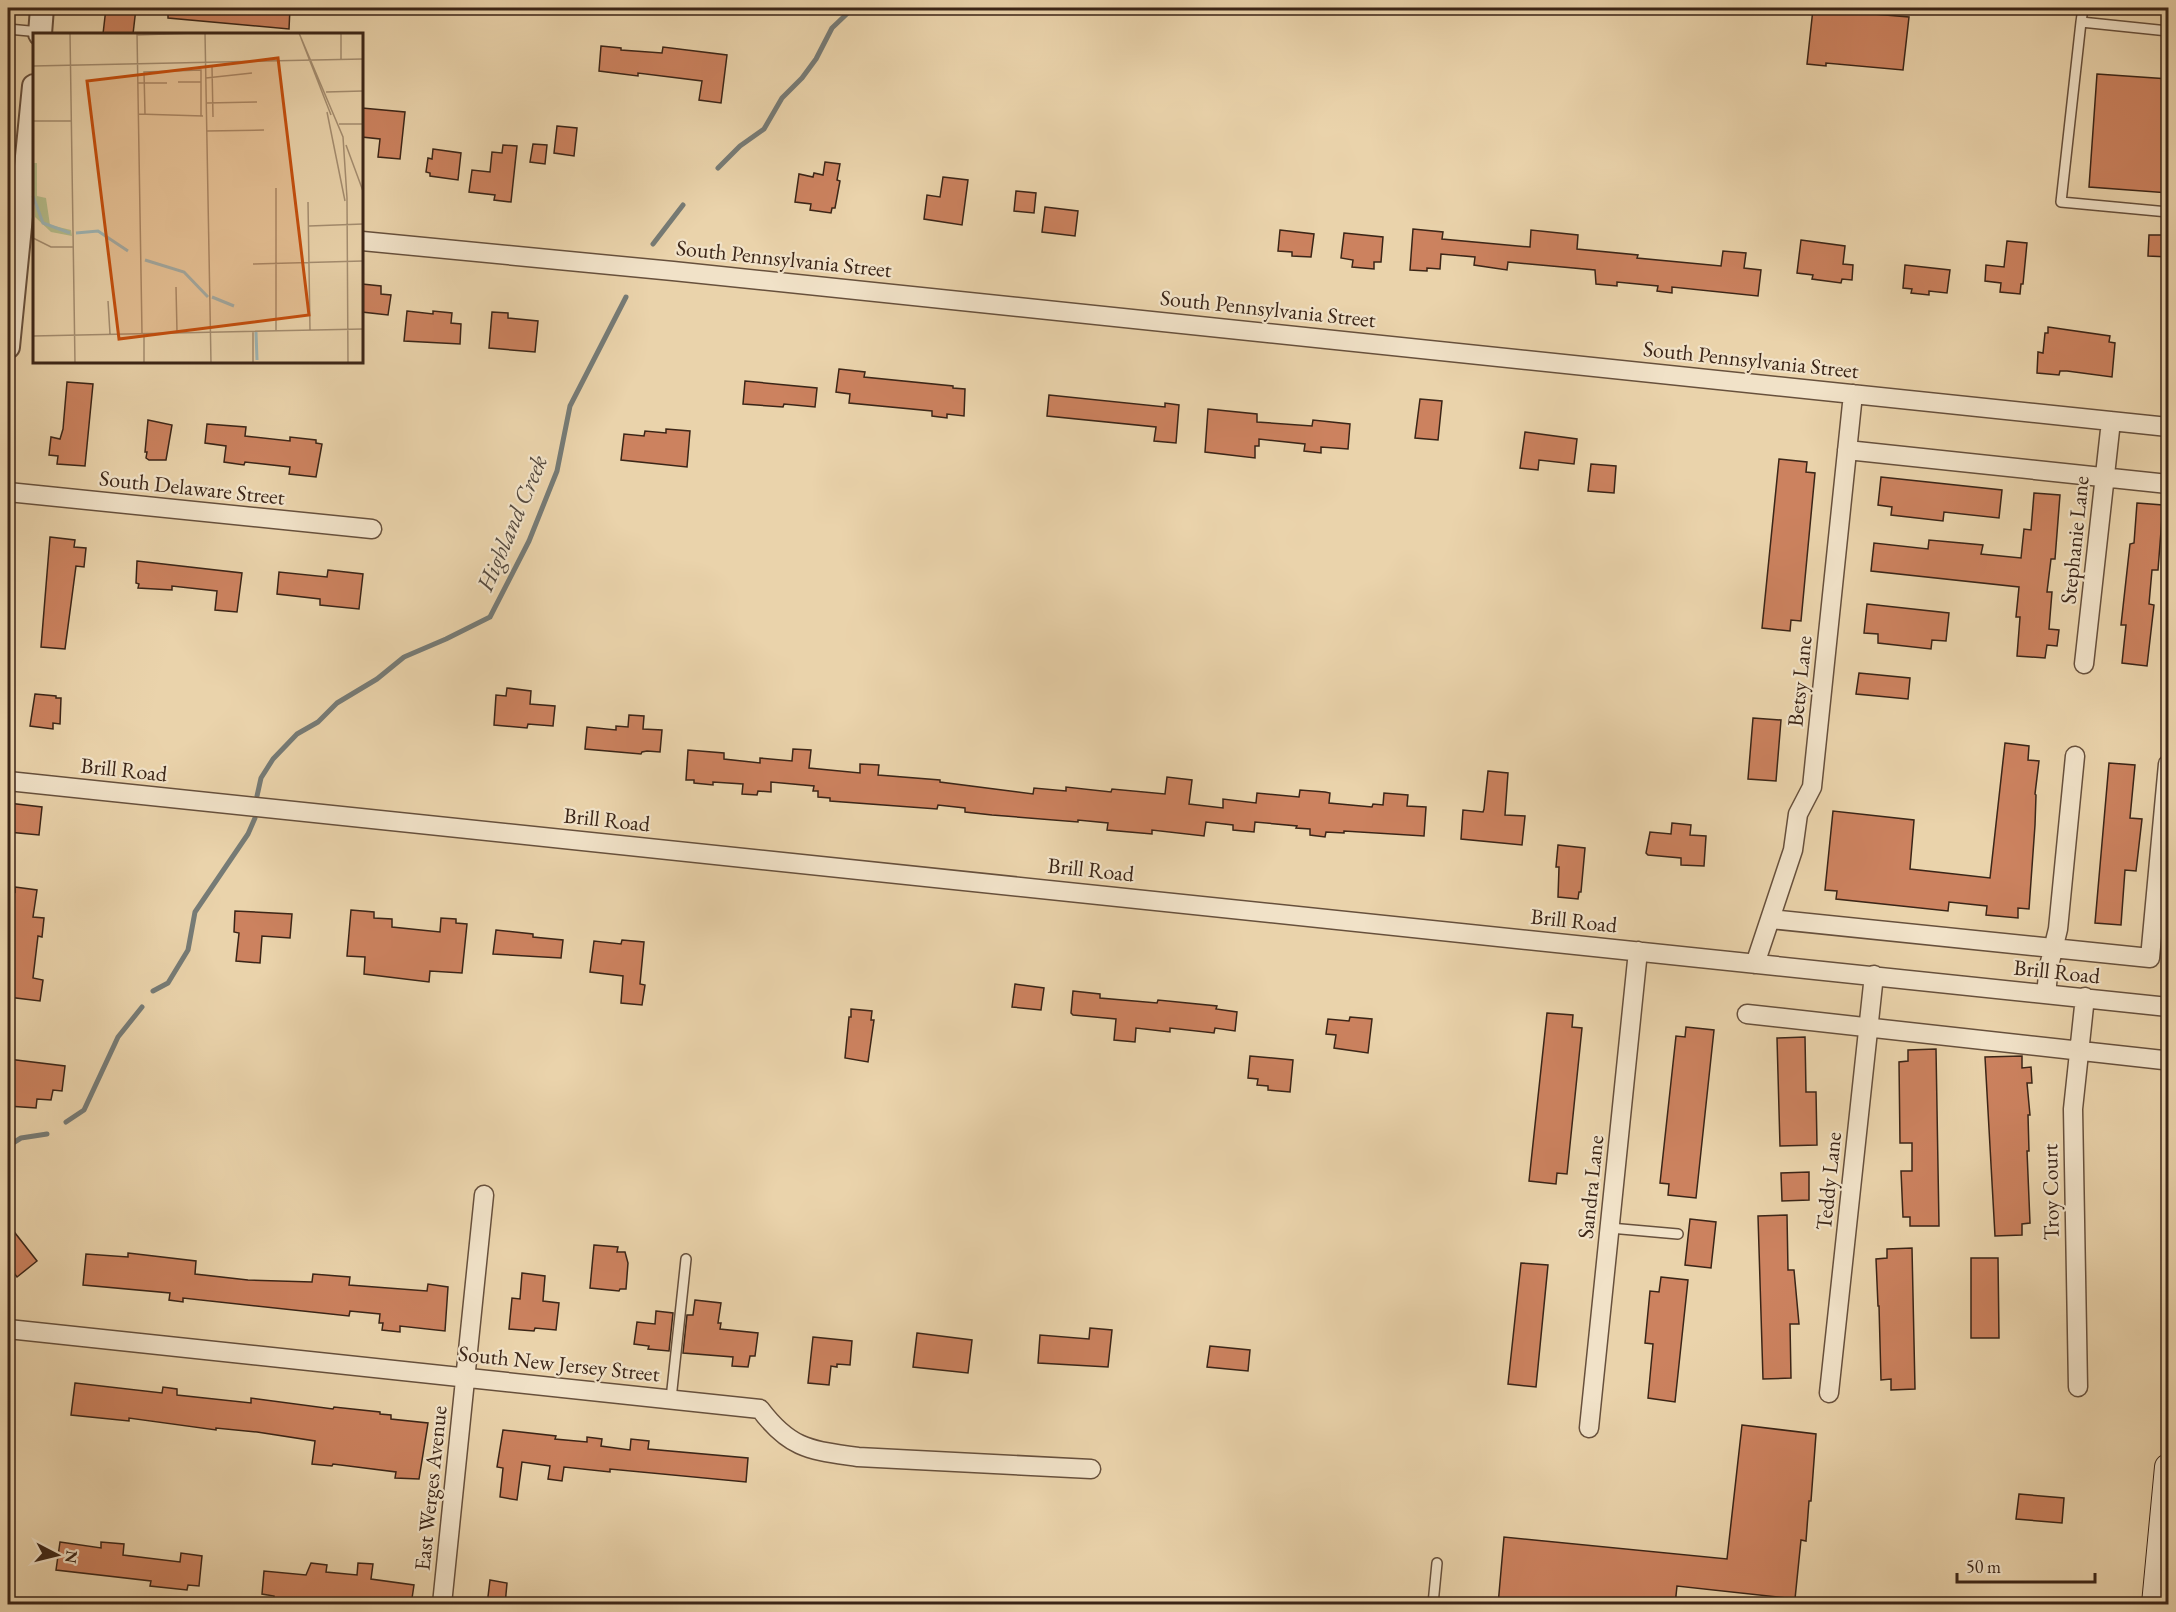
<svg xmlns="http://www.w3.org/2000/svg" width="2176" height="1612" font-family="'EB Garamond',serif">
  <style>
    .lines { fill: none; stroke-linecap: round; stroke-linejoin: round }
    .stream { stroke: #767b76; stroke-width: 5 }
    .building { fill: #cc825f; stroke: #3b2517; stroke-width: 1.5 }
    .service-casing { stroke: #67503c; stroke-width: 12 }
    .minor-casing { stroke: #67503c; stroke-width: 21 }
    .tertiary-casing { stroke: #67503c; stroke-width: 26 }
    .secondary-casing { stroke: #3b2517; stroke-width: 28 }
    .service { stroke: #f1e2c8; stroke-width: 9 }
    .minor { stroke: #f1e2c8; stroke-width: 18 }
    .tertiary { stroke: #f1e2c8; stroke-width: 22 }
    .secondary { stroke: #f1e2c8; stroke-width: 26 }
    .labels { text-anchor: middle; stroke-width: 4.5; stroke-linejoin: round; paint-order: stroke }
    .street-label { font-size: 22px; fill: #3b2517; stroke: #f1e2c8 }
    .water-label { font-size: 24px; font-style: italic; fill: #54493e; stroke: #f1e2c8 }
    .inset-river { fill: none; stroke: #9db5b5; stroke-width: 3 }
    .inset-road { fill: none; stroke: #a48d70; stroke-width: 1.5 }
    .view { fill: #c54f0e; fill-opacity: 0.15; stroke: #c54f0e; stroke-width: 3 }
    .inset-edge { fill: none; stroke: #3b2517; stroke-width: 3 }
  </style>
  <rect width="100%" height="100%" fill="#ead3ab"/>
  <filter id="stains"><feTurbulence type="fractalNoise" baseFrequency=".00333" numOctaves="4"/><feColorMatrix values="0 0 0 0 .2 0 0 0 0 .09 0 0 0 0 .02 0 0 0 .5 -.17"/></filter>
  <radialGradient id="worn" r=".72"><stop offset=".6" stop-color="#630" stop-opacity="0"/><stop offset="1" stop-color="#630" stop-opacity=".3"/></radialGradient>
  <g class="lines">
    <!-- stream -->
    <path class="stream" d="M718 168 740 146 764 129 782 98 802 78 816 59 832 28 853 8
      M653 244 683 205
      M257 796 261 778 273 759 297 734 318 722 337 703 377 679 404 657 446 639 490 617 529 541 557 471 570 406 626 297
      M153 991 168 983 188 950 195 912 248 834 255 818
      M66 1122 84 1110 118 1037 142 1007
      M8 1146 21 1138 47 1134"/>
  </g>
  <!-- building -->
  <path class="building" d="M106 8H136L133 34H103Z
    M168 8H290L289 29 168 18Z
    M1813 9 1909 17 1903 70 1826 63V66L1807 64Z
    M601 46 621 48V50L662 53 663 47 727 55 721 103 699 100 702 81 638 73V76L599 71Z
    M2097 74 2169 79V193L2089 187Z
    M362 108 405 112 400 159 378 157 380 139 362 137Z
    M557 126 577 128 574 156 554 153Z
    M533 144 547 145 545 164 530 162Z
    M503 145 517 146 511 202 494 200 495 195 469 192 472 170 490 172 492 152 502 153Z
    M433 149 461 153 458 180 430 176V173L426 172 428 158 432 159Z
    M825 162 840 164 837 180 840 181 835 208H832L831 213 810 210 811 204 795 202 799 174 813 177 814 173 823 175Z
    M943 177 968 180 962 225 924 219 927 195 940 197Z
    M1016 191 1036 193 1034 213 1014 211Z
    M1045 207 1078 211 1075 236 1042 232Z
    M1413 229 1443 232 1442 239 1530 247 1531 230 1578 235 1577 249 1638 255 1637 258 1721 266 1723 251 1746 253 1744 268 1761 270 1758 296 1672 287V293L1657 291 1658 286 1617 282V286L1596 284 1595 270 1508 262 1507 270 1474 265 1475 257 1441 254 1440 269 1427 268V271L1410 270Z
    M1280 230 1314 234 1311 257 1292 256V252L1278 251Z
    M1344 233 1383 237 1381 262H1374V269L1352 267 1353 260 1341 258Z
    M2149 235H2169V257L2148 256Z
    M1801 240 1845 246 1843 264 1853 265 1852 280 1842 279 1841 283 1812 279 1813 275 1797 273Z
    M2007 241 2027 243 2023 284H2021L2020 294 2000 292 2001 283 1985 281 1986 265 2004 267Z
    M1905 265 1950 270 1947 293 1929 291V295L1911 293 1912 289 1903 288Z
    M362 284 381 286V294L391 295 388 315 362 312Z
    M407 311 433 314V311L452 313 451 323 461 324 460 344 404 341Z
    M492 312 508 313V318L538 321 535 352 489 348Z
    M2048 327 2110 336 2109 342 2115 343 2112 377 2067 371H2060L2059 375 2037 373 2038 352 2043 353 2045 333H2048Z
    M839 369 865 372 864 377 953 386V388L965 389 964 416 947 414V418L932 416V411L849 403 850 394 836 392Z
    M745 381 817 388 815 407 784 404 783 407 743 404Z
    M67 382 93 384 85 466 57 464 58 456 49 455 51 437 60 439 63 429Z
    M1049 395 1165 407V403L1179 405 1176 443 1154 441 1156 427 1047 416Z
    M1420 399 1442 401 1438 440 1415 438Z
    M1208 409 1257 414V422L1312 426 1313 420 1350 424 1348 449 1321 447V453L1304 451 1305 444 1259 439V446H1255V458L1205 452Z
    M148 420 172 425 166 460H149L146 458 147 452H145Z
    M207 424 246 427 245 436 290 441V437L316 440V443L322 444 316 477 289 474 290 467 245 462 244 465 224 462 226 446 205 443Z
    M666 429 690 431 687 467 621 460 624 434 644 436 645 431 666 433Z
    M1525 432 1577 439 1574 464 1539 460 1538 470 1520 468Z
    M1779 459 1807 462 1806 472 1815 473 1801 621 1791 620 1790 631 1762 628Z
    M1591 464 1616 466 1614 493 1588 491Z
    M1881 477 2002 490 1999 518 1944 512 1943 521 1891 515 1892 507 1878 505Z
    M2034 493 2060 495 2055 559H2051L2047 592H2052L2049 629 2059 630 2057 646 2047 645 2045 658 2017 656 2020 617H2016L2019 587 1871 571 1874 543 1928 549 1929 540 1983 545 1981 554 2021 558 2024 529 2031 530Z
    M2137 503 2163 505 2158 570H2152L2149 604 2154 605 2147 666 2122 663 2126 625H2121L2130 544 2134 543Z
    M50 537 75 540 74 547 86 548 84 567 76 566 65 649 41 647Z
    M137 561 242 573 237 612 215 610 217 591 172 586V590L138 588 139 584 136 583Z
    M328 570 363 574 359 609 320 605V599L277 594 279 572 327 577Z
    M1867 604 1949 613 1946 641 1932 640 1931 649 1878 643V634L1864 633Z
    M1859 673 1910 678 1908 699 1856 694Z
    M507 688 531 691 530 704 555 706 553 726 528 724 527 728 494 725 496 695 506 696Z
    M35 694 56 696V698H61L60 724 53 723V729L30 726Z
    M629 715 644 716 643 729 662 730 660 752 647 751 642 752 641 754 585 749 587 727 616 730V726L628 727Z
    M1753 718 1781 720 1776 781 1748 779Z
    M2005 743 2029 746 2028 760 2039 761 2035 794 2036 795 2035 825 2029 909 2018 908V918L1986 915 1987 906 1949 902 1948 911 1836 899 1837 891 1825 890 1833 811 1914 820 1910 869 1990 878Z
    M793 749 811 750 809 768 860 773V764L879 765 878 775 940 780V782L1033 794 1034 788 1066 791V787L1111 792 1112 789 1165 794 1167 777 1192 780 1189 804 1223 808V799L1256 803 1257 793 1299 797 1300 790 1325 792 1330 793 1329 803 1372 807 1373 804 1383 805 1384 793 1408 795 1407 806 1426 807 1424 836 1344 831V833L1326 832 1325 837 1310 835V829L1296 828 1297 826 1255 822 1254 832 1233 830V825L1206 822 1204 836 1152 830V834L1107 830 1108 823 1078 820V822L992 815 965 812V808L938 805 937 809 830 801V798L818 797V791H813L814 786 771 782V792L758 791 757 795 742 794 743 784 713 782V785L694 783V780H686L688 750 724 753V759L760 763V758L792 761Z
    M2109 763 2135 765 2130 818 2142 819 2136 871 2125 870 2121 925 2095 923Z
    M1488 771 1508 773 1505 815 1525 816 1522 845 1461 839 1463 810 1483 812 1484 809Z
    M8 803 42 807 39 835 8 832Z
    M1672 823 1691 825 1690 835 1706 836 1704 866 1681 865V858L1648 855 1646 853 1650 832 1671 834Z
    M1558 845 1585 848 1581 892H1579L1578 899 1558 897 1559 867H1556Z
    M15 887 37 890 33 917 44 918 42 937 38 936 33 978 43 980 40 1001 8 997V928L13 891 15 892Z
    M351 910 374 912V918L392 919V927L440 932 441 918 456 919V923L467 924 462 973 430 971 429 982 364 974 365 957 347 956Z
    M235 911 292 914 290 938 262 936 260 963 236 961 239 933 234 932Z
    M496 930 533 934V937L563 940 561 958 493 954Z
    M622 940 644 942 640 984 645 985 642 1005 621 1003 623 976 590 972 594 941 621 944Z
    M1015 984 1044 988 1041 1010 1012 1007Z
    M1073 991 1100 994V998L1157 1003 1158 1000 1217 1006 1216 1009 1237 1012 1235 1031 1215 1028 1214 1033 1170 1028V1032L1136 1028 1135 1042 1114 1040 1116 1019 1073 1015 1071 1013Z
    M851 1009 872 1011 871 1020H874L868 1062 845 1058 849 1017H851Z
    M1547 1013 1573 1015 1572 1027 1582 1028 1567 1174 1557 1173 1556 1184 1529 1181Z
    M1350 1017 1372 1019 1368 1053 1334 1048 1336 1035 1326 1034 1328 1019 1349 1021Z
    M1686 1027 1714 1030 1696 1198 1668 1195 1669 1184 1660 1183 1676 1036 1685 1037Z
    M1805 1037 1806 1092H1816L1817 1145 1780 1146 1777 1038Z
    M1936 1049 1939 1226H1910V1217H1903L1901 1171H1912V1143H1900L1899 1062 1908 1061V1050Z
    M1250 1056 1293 1060 1290 1092 1268 1090V1086L1257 1085 1258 1079 1248 1078Z
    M2022 1056V1068L2031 1067 2032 1083H2027L2030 1115H2028L2029 1151H2027L2030 1223 2022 1224V1235L1995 1236 1985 1057Z
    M8 1059 65 1066 62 1091 53 1090 51 1100 37 1099 36 1108 8 1106Z
    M1809 1172V1200L1782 1201 1781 1173Z
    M1787 1215 1788 1270H1794L1799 1324H1790L1791 1378 1763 1379 1758 1216Z
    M1690 1219 1716 1222 1711 1268 1685 1265Z
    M8 1224 37 1261 17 1277 8 1265Z
    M594 1245 618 1247 617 1252H625L628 1263 626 1289H620L619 1291 590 1288Z
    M1912 1248 1915 1389 1891 1390V1379L1881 1380 1879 1306H1878L1876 1259 1887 1258V1249Z
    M128 1253 196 1261 195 1274 248 1280 312 1282 313 1274 350 1277 349 1285 427 1291 428 1284 448 1287 445 1331 400 1326V1332L382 1330 383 1323H379L380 1314 350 1311 349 1316 183 1298V1302L169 1300 170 1293 83 1285 86 1254 128 1257Z
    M1971 1258H1998L1999 1338H1971Z
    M1521 1263 1548 1265 1536 1387 1508 1384Z
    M522 1273 545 1276 543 1301 559 1303 556 1330 535 1328 534 1331 509 1329 512 1298 520 1299Z
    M1661 1277 1688 1280 1675 1402 1648 1398 1653 1344 1645 1343 1650 1291 1659 1292Z
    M695 1300 721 1303 718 1323H721L720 1329 758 1333 755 1356H750L748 1367 732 1366 733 1357 683 1353 687 1315H693Z
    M656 1311 673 1313 669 1351 648 1349 649 1346 634 1344 637 1322 655 1324Z
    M1090 1328 1112 1330 1108 1367 1038 1363 1040 1335 1089 1339Z
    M917 1333 972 1340 968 1373 913 1367Z
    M813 1337 852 1341 850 1365 837 1364V1367L831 1366 829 1385 808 1383Z
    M1210 1346 1250 1350 1248 1371 1207 1367Z
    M75 1383 162 1393 163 1387 177 1389V1395L251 1403V1398L333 1409 334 1407 380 1412V1414L391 1415V1419L428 1423 419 1479 395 1478 396 1472 333 1464 332 1466 312 1464 315 1441 257 1432 216 1428V1430L129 1418V1421L71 1415Z
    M1742 1425 1816 1434 1811 1501H1809L1806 1541 1801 1540 1795 1599 1677 1586 1675 1605H1498L1504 1537 1727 1559Z
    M503 1430 556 1436 555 1439 587 1442V1437L602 1439 601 1446 630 1450 631 1439 649 1441 648 1449 748 1458 746 1482 610 1469V1472L564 1467 562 1481 548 1479 550 1466 522 1462 517 1500 500 1497 503 1468 497 1467Z
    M2019 1494 2064 1498 2062 1523 2016 1519Z
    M60 1542 101 1548V1542L124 1544 123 1555 180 1562 181 1553 202 1556 199 1586 188 1585 187 1590 150 1586 151 1581 56 1570Z
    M311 1563 327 1565 326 1572 357 1575 358 1563 373 1564 371 1579 414 1585 411 1605H313L289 1602V1604L273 1602 274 1596 262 1594 264 1571 306 1575Z
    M490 1580 507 1583 505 1605H487Z"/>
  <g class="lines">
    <defs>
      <path id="service" d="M2083 8 2081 22 2168 31
        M2081 22 2061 202 2168 212
        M8 29 40 32
        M1610 1228 1678 1234
        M671 1399 686 1259
        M1433 1604 1437 1563"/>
      <path id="minor" d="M362 241 673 271 2168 427
        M1847 450 2168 484
        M8 492 372 529
        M2084 664 2111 421
        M8 781 2168 1007
        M1770 919 2150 958 2168 764
        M1755 964 1793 850 1798 814 1812 787 1853 394
        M2046 994 2049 966 2058 929 2075 756
        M1747 1014 2163 1060
        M8 1329 760 1409C791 1450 811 1450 858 1457L1091 1469
        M2078 1387 2073 1109 2085 997
        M1829 1393 1874 975
        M1589 1428 1638 951
        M442 1604 484 1195"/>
      <path id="tertiary" d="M40 34 42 8
        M8 347 34 86"/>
      <path id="secondary" d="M2155 1604 2168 1467"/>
    </defs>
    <!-- service casing -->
    <use href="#service" class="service-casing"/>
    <!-- minor casing -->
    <use href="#minor" class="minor-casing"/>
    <!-- tertiary casing -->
    <use href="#tertiary" class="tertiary-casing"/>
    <!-- secondary casing -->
    <use href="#secondary" class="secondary-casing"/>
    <!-- service -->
    <use href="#service" class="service"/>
    <!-- minor -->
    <use href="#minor" class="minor"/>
    <!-- tertiary -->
    <use href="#tertiary" class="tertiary"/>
    <!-- secondary -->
    <use href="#secondary" class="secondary"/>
  </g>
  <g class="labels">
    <!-- street labels -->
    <g class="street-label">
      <text transform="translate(784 258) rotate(6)" y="8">South Pennsylvania Street</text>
      <text transform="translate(1268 308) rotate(6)" y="8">South Pennsylvania Street</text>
      <text transform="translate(1751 359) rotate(6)" y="8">South Pennsylvania Street</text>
      <text transform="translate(192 487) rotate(6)" y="8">South Delaware Street</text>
      <text transform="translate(2074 540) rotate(-84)" y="8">Stephanie Lane</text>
      <text transform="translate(1799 681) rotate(-84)" y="8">Betsy Lane</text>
      <text transform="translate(124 769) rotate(6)" y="8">Brill Road</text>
      <text transform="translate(607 819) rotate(6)" y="8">Brill Road</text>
      <text transform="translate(1091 869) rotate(6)" y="8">Brill Road</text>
      <text transform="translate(1574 920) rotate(6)" y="8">Brill Road</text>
      <text transform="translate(2057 971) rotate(6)" y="8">Brill Road</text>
      <text transform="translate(1828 1181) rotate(-84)" y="8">Teddy Lane</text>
      <text transform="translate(1590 1187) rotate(-84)" y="8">Sandra Lane</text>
      <text transform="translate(2050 1192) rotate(-91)" y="8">Troy Court</text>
      <text transform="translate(559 1363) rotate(6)" y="8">South New Jersey Street</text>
      <text transform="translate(430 1488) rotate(-84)" y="8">East Werges Avenue</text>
    </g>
    <!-- water labels -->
    <g class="water-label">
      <text transform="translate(512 523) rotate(-67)" y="8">Highland Creek</text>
    </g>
  </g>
  <!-- overview -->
  <g transform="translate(33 33)">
    <rect width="330" height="330" fill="#ead3ab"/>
    <path d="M0 130H4V163L13 165 17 192 38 197 39 203 18 199 2 184Z" fill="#b5bd8b"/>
    <path class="inset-river" d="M0 163 10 190 37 200M43 200 65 198 95 218M112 227 151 239 175 264M179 264 201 273M223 299 224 327"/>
    <path class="inset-road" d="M37 0 42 330M104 0 109 300M172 0 178 330M266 0 310 104 314 165 315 330M308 0V26M104 2 162 0M268 5 298 82M0 33 330 26M179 34 180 84M173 45 219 40M145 49H168M105 50H134M293 59 330 58M174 70 224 69M294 79 312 168M105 81 170 83M112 81 111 39 168 37V83M0 88H38M306 91H330M174 98 231 97M313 112 330 158M275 169 277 297M276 193 330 191M0 205 18 214H40M220 231 330 228M143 254 144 299M75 268 77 301M220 298V330M243 298V155M111 300V330M0 303 330 296"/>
    <path class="view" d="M245 25 276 282 86 306 54 48Z"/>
    <rect width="330" height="330" class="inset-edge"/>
  </g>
  <!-- margin -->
  <rect width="2176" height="1612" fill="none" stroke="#ead3ab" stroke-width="30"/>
  <rect x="9" y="9" width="2158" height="1594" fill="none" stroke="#3b2517" stroke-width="3"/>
  <rect x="15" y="15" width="2146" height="1582" fill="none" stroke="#3b2517" stroke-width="1.5"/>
  <!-- north arrow -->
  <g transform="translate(57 1555) rotate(97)" stroke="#f1e2c8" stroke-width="4.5" paint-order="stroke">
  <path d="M0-4.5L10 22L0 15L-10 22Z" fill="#3b2517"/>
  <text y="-9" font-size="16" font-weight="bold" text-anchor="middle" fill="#3b2517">N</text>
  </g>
  <!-- scale -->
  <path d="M1957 1573v9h138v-9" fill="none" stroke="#3b2517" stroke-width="3"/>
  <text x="1966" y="1573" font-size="18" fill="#3b2517" stroke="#f1e2c8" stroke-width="4.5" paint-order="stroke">50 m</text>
  <rect width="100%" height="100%" filter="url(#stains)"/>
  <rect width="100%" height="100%" fill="url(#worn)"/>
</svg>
